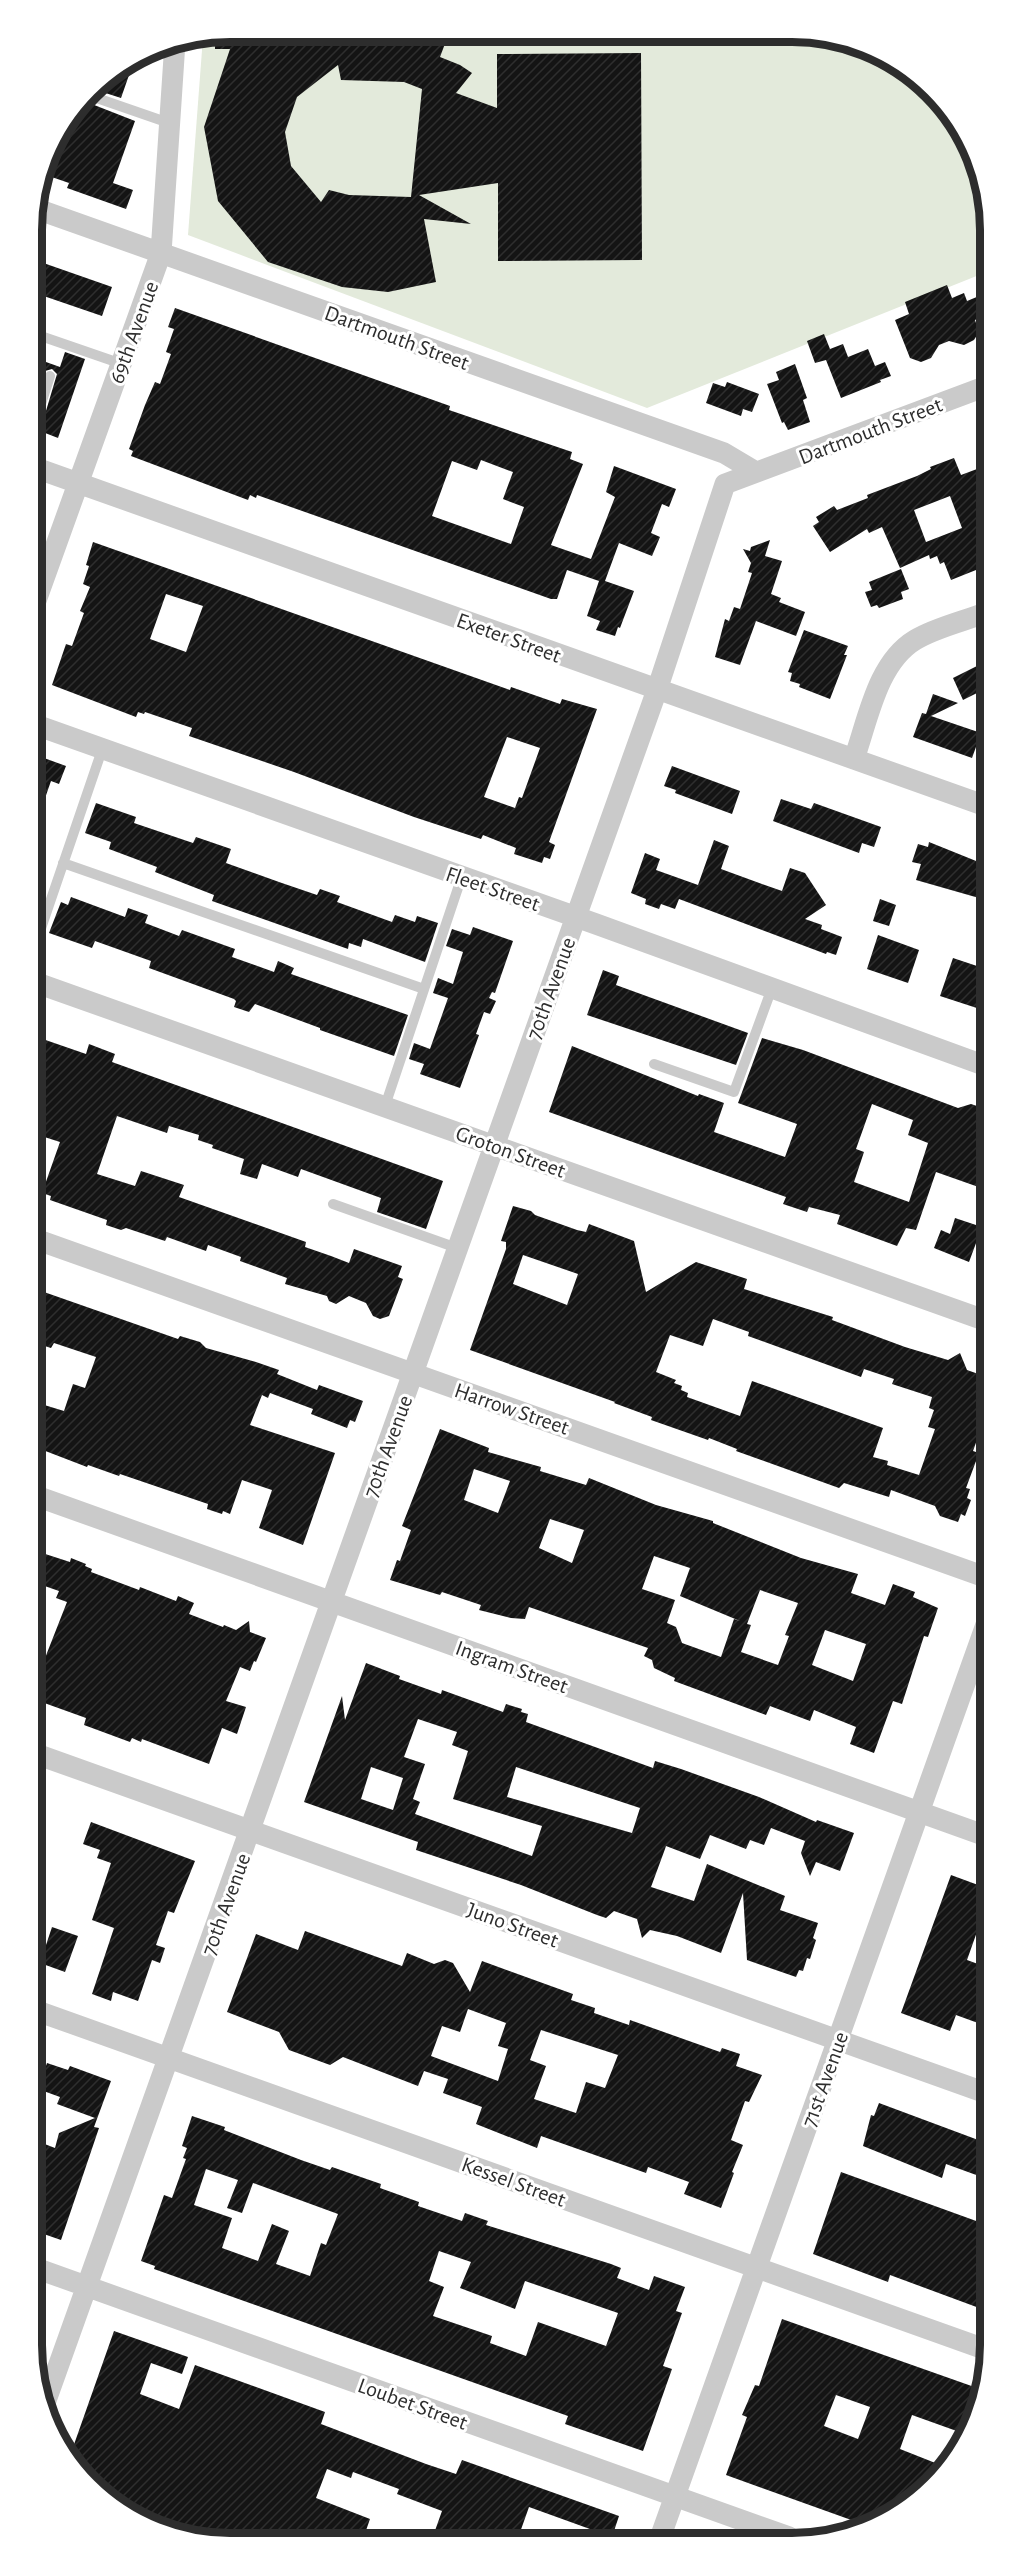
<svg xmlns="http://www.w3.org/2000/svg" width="1022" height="2575" font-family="'Alegreya Sans',sans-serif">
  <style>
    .green { fill: #e3eadb }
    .building { fill: url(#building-hatch); fill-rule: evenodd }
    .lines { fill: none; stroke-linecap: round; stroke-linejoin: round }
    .service { stroke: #cacaca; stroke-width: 10 }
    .minor { stroke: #cacaca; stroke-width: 21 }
    .labels { text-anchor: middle; stroke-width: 6; stroke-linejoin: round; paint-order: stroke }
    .street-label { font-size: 22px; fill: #2d2d2d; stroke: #fff }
    .rim { fill: none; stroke: #2d2d2d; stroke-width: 8 }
  </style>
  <defs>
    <pattern id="building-hatch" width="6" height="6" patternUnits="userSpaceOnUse" patternTransform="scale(1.5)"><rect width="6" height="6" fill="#141414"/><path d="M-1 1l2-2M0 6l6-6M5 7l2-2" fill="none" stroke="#2e2e2e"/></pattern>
  </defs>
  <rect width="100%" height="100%" fill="#fff"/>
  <!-- green -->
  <path class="green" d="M230 32 831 35 880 52 932 89 984 179V273L647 408 188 235 203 37Z"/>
  <!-- building -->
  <path class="building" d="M230 32 449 33 440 57 460 65 472 73 456 93 497 108V54L641 53 642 260 498 261V183L419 195 471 224 424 219 436 282 388 292 342 287 268 262 218 201 204 127 230 49H215V34ZM338 65 341 80 404 82 422 89 411 197 349 195 329 190 321 202 291 166 285 132 297 97Z
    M135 58 121 98 93 89 99 81Z
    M84 101 135 121 113 183 133 190 126 209 67 188 69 183 43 174 52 142Z
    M32 259 112 287 102 316 32 292Z
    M947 285 952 298 964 293 967 301 984 294V316L975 320 979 332 974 340 964 345 949 341 939 345 931 358 921 362 910 358 895 320 909 314 905 302Z
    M175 308 450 406 449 410 572 452 570 459 583 464 551 545 591 559 615 497 606 492 614 466 676 489 669 507 662 504 651 533 660 537 652 556 619 543 605 581 634 591 620 628 618 627 615 636 596 630 600 621 587 616 599 581 567 570 557 599H551L257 495 256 498 250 495 248 500 131 456 133 451 129 449 145 405 155 382 160 384 171 354 166 352 174 329 168 327ZM481 460 513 472 503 499 524 507 511 544 432 516 452 461 477 470Z
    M824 334 830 349 843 344 848 357 868 349 875 366 885 362 891 376 880 380 881 382 841 398 826 360 815 363 807 341Z
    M65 352 85 359 58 438 40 431 57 374 52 369 45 371 32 406V357L60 367Z
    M795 364 807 398 803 400 810 422 788 430 784 422 782 423 767 384 779 380 776 372Z
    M727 382 759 394 752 412 743 409 741 416 706 403 713 383 725 387Z
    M954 458 961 475 985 466V563L980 565 981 568 951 580 944 562 940 564 937 556 930 559 929 555 900 568 882 527 869 533 867 529 830 552 813 526 819 522 816 517 834 506 837 510 868 498 867 495 917 476 931 469 930 467ZM950 496 962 528 926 542 914 510Z
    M770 540 765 556 782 561 771 594 781 598 779 602 805 612 796 636 756 621 740 665 715 657 725 619 729 621 734 607 740 609 752 573 748 572 751 563 743 549 750 551 751 547Z
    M93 542 510 690 511 687 560 704 562 699 597 709 549 842 555 845 550 859 544 857 542 863 514 854 516 848 483 835 481 839 414 817 294 772 189 736 192 728 145 712 144 714 138 712 136 717 52 685 66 644 72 646 84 613 80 611 90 587 83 584 89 566 86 565ZM166 594 203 606 186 652 150 639ZM507 737 540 748 522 798 519 797 515 808 484 797Z
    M901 569 909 589 901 592 903 599 879 608 877 605 871 607 865 592 872 590 869 582Z
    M804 630 848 646 844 655H847L830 699 799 687 800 684 790 681 792 673 788 672Z
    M985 662V689L963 700 953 678Z
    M933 694 958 703 931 716 981 733 972 758 913 737 922 713 926 714Z
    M33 754 66 766 59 784 51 781 36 824 34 823Z
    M672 766 740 791 732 814 675 793 676 790 664 786Z
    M781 799 811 809 814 803 881 827 874 847 862 843 859 853 773 821Z
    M96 803 136 817 134 823 193 843 196 837 231 849 226 863 279 882 317 895 320 889 340 896 337 902 392 922 395 915 415 922 417 916 438 923 425 962 363 939 361 947 349 943 348 949 212 901 214 895 155 872 157 867 109 849 111 842 85 833Z
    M714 840 729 846 721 869 762 884 782 891 790 868 805 873 826 905 805 919 822 925 821 929 842 937 836 955 827 952 826 954 679 899 675 909 661 904 659 909 645 904 646 899 631 893 645 853 660 859 656 870 698 885Z
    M929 842 986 865V888L983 887 979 898 916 880 921 864 912 862 918 844 928 847Z
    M71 897 125 917 128 908 148 915 145 923 179 936 182 930 235 949 232 957 274 972 278 961 294 968 291 974 408 1015 394 1056 320 1030V1028L255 1004 249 1012 234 1007 236 1001 234 999 149 968 151 961 95 941 92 948 49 933 61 902 68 905Z
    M880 899 896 905 889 926 873 921Z
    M473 927 513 941 495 993 492 992 489 998 496 1001 490 1014 484 1012 476 1034 479 1035 460 1088 420 1074 424 1064 409 1059 414 1043 430 1049 448 998 433 993 438 978 453 984 463 952 446 946 452 929 470 935Z
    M878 935 919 950 908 983 867 969Z
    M953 958 986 969V1011L940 996Z
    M603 970 619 976 616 985 748 1033 736 1065 587 1015Z
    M34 1036 86 1054 89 1044 115 1054 112 1062 443 1181 426 1229 377 1212 381 1198 301 1169 298 1177 262 1164 257 1179 240 1174 244 1159 212 1148 213 1145 198 1140 199 1135 169 1126 167 1133 117 1116 97 1174 135 1186 141 1171 184 1185 179 1197 306 1242 305 1247 331 1256 349 1263 354 1249 402 1266 398 1277 403 1279 389 1316 380 1319 373 1316 366 1303 349 1296 336 1304 329 1301 327 1296 285 1284 287 1278 240 1261 241 1257 208 1245 206 1251 167 1237 165 1241 126 1228 121 1230 106 1225 107 1220 50 1200 51 1196 42 1193 60 1142 35 1134Z
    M762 1038 803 1050 958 1108 971 1104 980 1107 987 1115V1190L936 1172 916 1230 906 1228 897 1246 837 1224 840 1215 809 1207 807 1212 783 1204 786 1197 549 1112 572 1046 698 1096 699 1094 724 1103 714 1132 785 1157 797 1124 738 1103ZM872 1104 913 1120 908 1135 928 1143 909 1202 854 1182 864 1152 856 1149Z
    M513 1206 531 1211 535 1215 577 1230 586 1232 589 1224 634 1241 646 1292 696 1262 747 1279 744 1289 833 1317 832 1320 905 1347 948 1360 960 1353 967 1370 987 1377V1412L973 1451 979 1453 966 1488 970 1489 967 1498 971 1500 965 1516 961 1514 958 1522 940 1516 935 1506 891 1490 889 1497 844 1483 839 1488 736 1451 737 1449 709 1438 708 1440 651 1420 652 1417 614 1403 615 1402 470 1350 506 1249V1242L501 1241ZM523 1255 578 1274 567 1305 513 1284ZM713 1319 749 1332 748 1336 861 1377 864 1369 894 1379 892 1384 932 1397 929 1408 934 1410 928 1427 935 1429 919 1475 887 1465 888 1461 873 1457 883 1428 772 1388 752 1381 740 1416 687 1397 688 1393 681 1390 682 1386 674 1383 676 1380 656 1372 670 1335 703 1346Z
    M955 1218 982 1227 969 1262 934 1248 941 1230 950 1234Z
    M44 1292 178 1339 180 1336 200 1342 206 1348 256 1362 279 1370 277 1374 317 1390 319 1385 363 1401 355 1422 350 1420 347 1428 311 1414 313 1409 270 1393 268 1398 262 1395 250 1425 335 1453 303 1545 259 1528 272 1490 242 1480 230 1514 223 1511 222 1514 207 1509 208 1504 120 1474 119 1476 88 1465 87 1467 35 1447V1420L41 1404 64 1411 73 1384 85 1388 96 1357 54 1343 51 1348 35 1343V1318Z
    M440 1429 489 1448 488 1452 541 1467 540 1471 586 1485 589 1478 656 1505 713 1521V1523L801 1558 858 1574 851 1593 885 1605 893 1584 915 1592 913 1597 938 1608 928 1637 924 1636 902 1704 893 1701 874 1753 850 1744 856 1727 814 1710 810 1721 770 1706 766 1715 674 1681 675 1678 654 1668 652 1660 644 1656 648 1648 529 1607 525 1619 511 1618 479 1610 481 1605 442 1592 440 1595 390 1580 397 1560 400 1561 411 1530 402 1526ZM474 1469 510 1481 498 1513 464 1500ZM550 1519 584 1530 572 1563 539 1548ZM654 1556 690 1568 680 1596 740 1621 734 1619 721 1657 682 1643 676 1627 667 1623 675 1600 642 1589ZM760 1590 798 1603 785 1635 789 1636 778 1665 741 1652 751 1625 747 1624ZM825 1630 866 1644 853 1681 812 1665Z
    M36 1551 70 1562 71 1558 86 1564 85 1566 92 1569 91 1572 139 1590 140 1587 176 1601 178 1596 194 1603 189 1614 223 1627 224 1625 236 1630 249 1621 250 1632 266 1638 256 1662 254 1661 250 1671 240 1667 226 1701 246 1707 237 1734 222 1728 209 1764 142 1739 141 1742 132 1738 130 1742 84 1725 86 1718 36 1700V1655L45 1658 67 1602 56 1598 59 1591 36 1583Z
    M366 1663 400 1676 399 1679 441 1694 442 1690 503 1712 506 1704 522 1709 521 1712 528 1714 526 1722 653 1768 655 1761 681 1769 759 1797 816 1822 817 1820 854 1833 840 1871 816 1862 810 1876 801 1853 805 1841 771 1828 764 1845 750 1840 746 1849 710 1835 700 1859 666 1846 665 1849 651 1887 694 1901 707 1864 785 1896 780 1910 818 1923 813 1938 816 1940 810 1959 807 1958 803 1971 799 1970 796 1977 747 1960 743 1893 721 1953 677 1936 650 1930 642 1938 637 1919 614 1911 606 1918 597 1915 521 1885 416 1850 418 1842 304 1802 342 1696 345 1720ZM418 1719 457 1732 452 1745 468 1751 453 1799 542 1826 532 1856 415 1814 420 1802 413 1799 425 1764 404 1757ZM371 1767 403 1778 393 1810 361 1799ZM516 1767 640 1808 632 1833 507 1797Z
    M91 1822 195 1861 174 1913 168 1911 156 1945 165 1948 160 1963 152 1960 138 2001 113 1992 111 2001 92 1994 114 1928 92 1920 111 1863 97 1858 100 1850 83 1844Z
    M951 1875 989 1889V1914L984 1912 967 1960 989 1968V2027L956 2015 950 2031 901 2013Z
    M52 1927 78 1936 65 1972 40 1963Z
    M305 1931 402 1966 407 1953 434 1964 445 1960 453 1963 470 1992 482 1961 573 1994 571 2000 595 2008 594 2013 629 2025 630 2020 720 2052 722 2048 740 2054 736 2066 762 2075 749 2102 745 2101 731 2140 743 2145 732 2172 734 2173 721 2208 684 2194 689 2182 648 2167 646 2173 541 2136 537 2148 476 2124 482 2107 443 2093 448 2079 424 2071 418 2086 343 2057 330 2065 289 2050 279 2032 227 2012 256 1934 298 1950ZM468 2009 506 2023 498 2046 508 2049 498 2081 431 2056 442 2026 460 2032ZM541 2030 618 2055 605 2088 586 2082 576 2113 534 2099 546 2066 530 2060Z
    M47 2063 68 2070 70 2066 111 2081 94 2127 99 2128 61 2240 38 2232 37 2157 42 2143 55 2148 59 2133 95 2118 57 2104 60 2097 38 2089Z
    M879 2103 989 2144 990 2180 946 2164 942 2178 863 2146 871 2115 874 2116Z
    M192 2116 225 2127 224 2130 301 2160 330 2170 332 2167 381 2184 380 2188 419 2202 418 2206 462 2221 465 2213 488 2221 486 2225 611 2264 621 2268 617 2278 649 2290 654 2276 685 2287 676 2311 682 2313 663 2366 672 2369 643 2451 565 2424 568 2416 154 2269 155 2266 141 2261 164 2195 172 2198 186 2159 183 2158 187 2148 182 2146ZM206 2169 238 2180 227 2208 242 2213 253 2183 338 2214 326 2245 321 2243 310 2276 276 2264 289 2231 272 2224 258 2261 222 2248 232 2218 194 2205ZM439 2251 471 2262 460 2288 515 2309 525 2281 618 2313 606 2346 538 2322 526 2356 490 2343 492 2336 433 2316 444 2287 429 2281Z
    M841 2172 990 2226V2312L890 2275 888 2282 813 2254Z
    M782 2319 980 2389 965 2434 912 2415 900 2449 948 2468 902 2510 868 2526 726 2475 747 2417 742 2415 755 2385 759 2386ZM836 2395 870 2407 858 2439 824 2426Z
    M114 2331 188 2357 182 2374 151 2363 140 2394 179 2409 195 2365 325 2412 321 2424 426 2464 456 2474 462 2460 619 2516 612 2537 529 2507 518 2538 432 2539 442 2511 397 2494 399 2489 353 2472 351 2478 327 2469 316 2498 370 2519 363 2539 191 2540 142 2523 121 2508 126 2498 90 2486 71 2453Z"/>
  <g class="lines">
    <!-- service -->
    <path class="service" d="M88 95 169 123
      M32 333 122 364
      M33 429 50 376
      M63 863 424 989
      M34 949 102 750
      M654 1064 734 1092 772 988
      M385 1106 462 876
      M333 1204 457 1248"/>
    <!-- minor -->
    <path class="minor" d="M34 208 724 453 756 472
      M33 467 986 806
      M33 609 161 253 175 42
      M33 724 596 924 986 1066
      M854 759C868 720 877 663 915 640 934 628 964 621 985 613
      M34 982 987 1321
      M35 1239 988 1578
      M36 1496 989 1837
      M36 1754 989 2094
      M37 2011 990 2351
      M38 2269 789 2537
      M44 2406 657 690 725 484 984 387
      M660 2538 988 1619"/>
  </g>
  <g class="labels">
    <!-- street labels -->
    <g class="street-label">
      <text transform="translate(133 332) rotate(-70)" y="8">69th Avenue</text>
      <text transform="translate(397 337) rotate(20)" y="8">Dartmouth Street</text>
      <text transform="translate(870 430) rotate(-21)" y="8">Dartmouth Street</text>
      <text transform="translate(509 637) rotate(20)" y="8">Exeter Street</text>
      <text transform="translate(493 888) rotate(19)" y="8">Fleet Street</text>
      <text transform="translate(550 988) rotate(-70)" y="8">70th Avenue</text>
      <text transform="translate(511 1151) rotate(20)" y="8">Groton Street</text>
      <text transform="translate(512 1408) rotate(19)" y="8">Harrow Street</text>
      <text transform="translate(387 1446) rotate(-70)" y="8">70th Avenue</text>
      <text transform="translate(512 1666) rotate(20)" y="8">Ingram Street</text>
      <text transform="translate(225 1904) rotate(-70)" y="8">70th Avenue</text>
      <text transform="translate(513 1924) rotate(20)" y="8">Juno Street</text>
      <text transform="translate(824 2079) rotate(-70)" y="8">71st Avenue</text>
      <text transform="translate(514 2181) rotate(20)" y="8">Kessel Street</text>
      <text transform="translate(413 2403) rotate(20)" y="8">Loubet Street</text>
    </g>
  </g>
  <!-- crop -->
  <path d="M0 0H1022V2575H0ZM230 42H792A188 188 0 0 1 980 230V2345A188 188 0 0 1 792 2533H230A188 188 0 0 1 42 2345V230A188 188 0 0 1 230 42Z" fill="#fff" fill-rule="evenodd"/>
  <path class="rim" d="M230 42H792A188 188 0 0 1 980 230V2345A188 188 0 0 1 792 2533H230A188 188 0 0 1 42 2345V230A188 188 0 0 1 230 42Z"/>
</svg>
